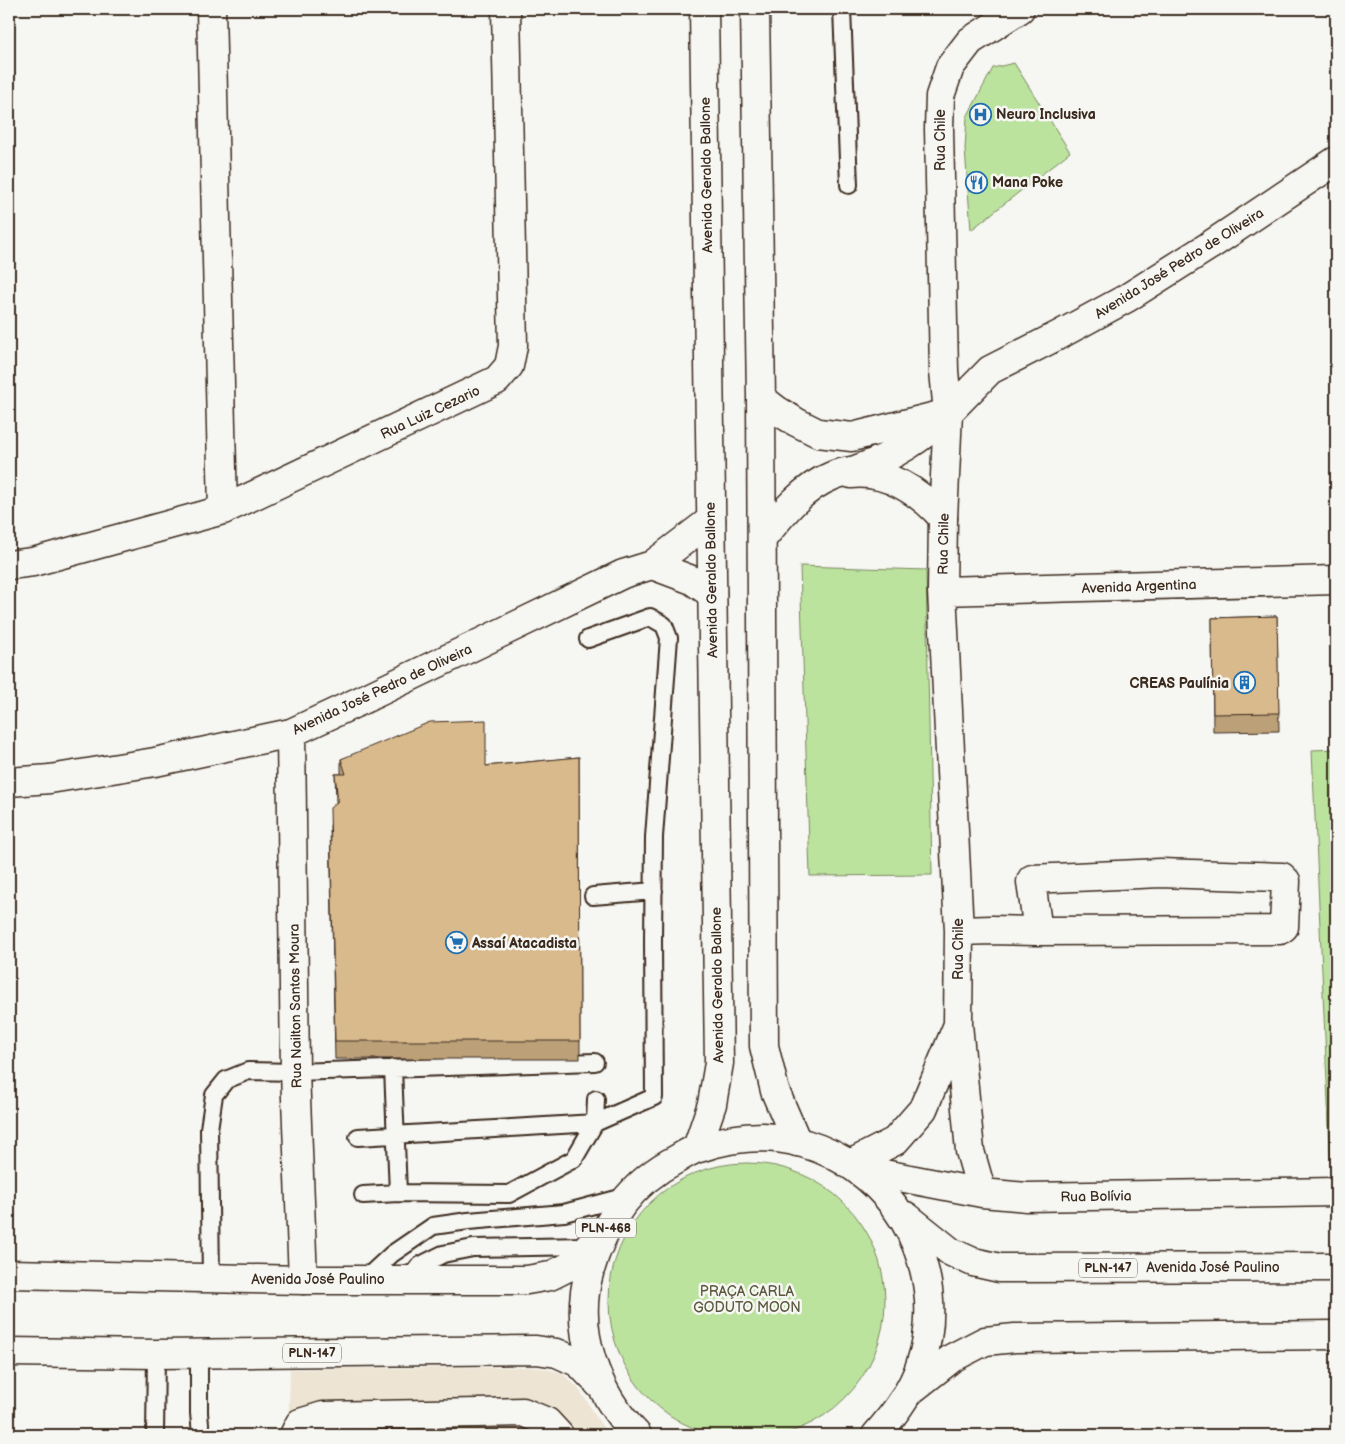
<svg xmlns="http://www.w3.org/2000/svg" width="1345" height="1444" font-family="'Balsamiq Sans',sans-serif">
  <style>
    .built { fill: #ede4d3 }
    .green { fill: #bbe39e; stroke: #7b865e }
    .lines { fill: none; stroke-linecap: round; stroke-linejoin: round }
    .lane-casing { stroke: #3b2a1e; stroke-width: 20 }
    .street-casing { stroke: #3b2a1e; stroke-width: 31 }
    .secondary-casing { stroke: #3b2a1e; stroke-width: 31 }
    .primary-casing { stroke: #3b2a1e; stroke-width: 31 }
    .lane { stroke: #f6f6f2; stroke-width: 16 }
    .street { stroke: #f6f6f2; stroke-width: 28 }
    .secondary { stroke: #f6f6f2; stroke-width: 28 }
    .primary { stroke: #f6f6f2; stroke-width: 28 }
    .wall { fill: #bba078; stroke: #3b2a1e }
    .building { fill: #d9ba8c; stroke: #3b2a1e }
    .labels { text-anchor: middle; stroke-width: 5; stroke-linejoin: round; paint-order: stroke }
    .shield { fill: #f6f6f2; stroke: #73675e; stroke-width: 1 }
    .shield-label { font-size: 12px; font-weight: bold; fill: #3b2a1e }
    .poi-label { font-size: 14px; font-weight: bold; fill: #3b2a1e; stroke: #f6f6f2; text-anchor: start }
    .street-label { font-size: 14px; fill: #3b2a1e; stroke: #f6f6f2 }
    .park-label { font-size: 14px; fill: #5b583e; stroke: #f6f6f2 }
  </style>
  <rect width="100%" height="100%" fill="#f6f6f2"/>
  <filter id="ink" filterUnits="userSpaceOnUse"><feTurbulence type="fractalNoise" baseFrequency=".02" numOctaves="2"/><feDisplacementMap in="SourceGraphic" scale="10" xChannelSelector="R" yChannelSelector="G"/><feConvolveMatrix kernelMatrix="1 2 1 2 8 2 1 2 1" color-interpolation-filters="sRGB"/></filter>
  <g filter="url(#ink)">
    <!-- built -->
    <path class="built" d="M530 1367 542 1368 562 1373 577 1387 587 1401 593 1412 608 1435H288L290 1369Z"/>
    <!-- green -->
    <path class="green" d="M1014 63 1070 152 971 230 965 149 967 117 993 68Z
      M800 566 926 570 932 875 810 876Z
      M1336 749V1192H1332L1312 750Z
      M609 1301a138 138 0 1 1 276 0a138 138 0 1 1-276 0Z"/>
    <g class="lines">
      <defs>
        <path id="lane" d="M842 9 849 185
          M593 896 654 891
          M358 1137 595 1123 654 1097 653 940 654 837 669 638 664 625 650 617 588 639
          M398 1193 509 1194 574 1159 595 1123 596 1099
          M363 1195 398 1193 393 1068
          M211 1278 209 1129 214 1095 226 1080 248 1071 295 1072 595 1062
          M364 1280 392 1254 433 1226 468 1221 564 1213 628 1196
          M408 1280 419 1266 443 1254 473 1248 588 1246
          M199 1353V1413L201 1435
          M155 1435 156 1354"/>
        <path id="street" d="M211 9 223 510
          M948 413 990 370 1057 336 1127 298 1209 246 1336 161
          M9 565 33 562 223 510 497 380 509 366 513 346 506 9
          M652 565 692 580 712 594
          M942 591 1336 580
          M291 733 295 1072 303 1280
          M9 782 50 779 155 762 291 733 362 700 623 574 652 565 711 520
          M959 931 992 930 1038 931 1280 930 1284 927 1286 881 1282 877 1160 873 1032 879 1031 882 1038 931
          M850 1164 895 1141 923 1109 957 1027
          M858 1169 982 1193 1027 1197 1336 1192
          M982 1193 970 1151 958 1024 959 931 942 591 943 518 948 413 944 371 939 129 940 96 950 67 970 41 1020 9
          M294 1435 300 1423 323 1416 523 1412 547 1422 559 1435"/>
        <path id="secondary" d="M755 9 761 398 764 1046 775 1091 797 1142
          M761 398 778 411 796 422 818 433 852 437 944 414
          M851 474C887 470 920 492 943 518
          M762 539C782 514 802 488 832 476 840 472 850 472 858 469 893 457 922 439 948 413
          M697 1148 712 1104 719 1063 704 9"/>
        <path id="primary" d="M906 1216 951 1252 973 1262 1000 1268 1336 1267
          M9 1274 303 1280H527L550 1276 570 1266 597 1237
          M9 1352 156 1354 536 1350 557 1353 579 1363 600 1385
          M910 1391 952 1358 985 1341 1015 1338 1336 1335
          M637 1435C596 1394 573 1330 589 1273 603 1223 630 1183 677 1159 684 1155 691 1150 699 1148 719 1141 742 1137 763 1137 842 1140 908 1197 925 1273 932 1303 930 1336 920 1366 911 1393 894 1415 876 1435"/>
      </defs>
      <!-- lane casing -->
      <use href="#lane" class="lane-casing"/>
      <!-- street casing -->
      <use href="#street" class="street-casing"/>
      <!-- secondary casing -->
      <use href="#secondary" class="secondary-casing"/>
      <!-- primary casing -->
      <use href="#primary" class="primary-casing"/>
      <!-- lane -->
      <use href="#lane" class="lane"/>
      <!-- street -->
      <use href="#street" class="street"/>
      <!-- secondary -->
      <use href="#secondary" class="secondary"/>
      <!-- primary -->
      <use href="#primary" class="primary"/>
    </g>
    <!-- wall -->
    <path class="wall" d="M1277 616 1279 731 1213 732 1212 618Z
      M579 757 580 1059H335L330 826 336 803 335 774H341V759L486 766Z"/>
    <!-- building -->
    <path class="building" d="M1277 616 1279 713 1213 714 1212 618Z
      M486 720V766L579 757 580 1041H335L330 808 338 801 335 774H346L341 759 430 722Z"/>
  </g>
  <!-- icons -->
  <defs>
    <symbol id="hospital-ring" viewBox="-11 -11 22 22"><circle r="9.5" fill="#f6f6f2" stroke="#1f6fb2" stroke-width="1.5"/><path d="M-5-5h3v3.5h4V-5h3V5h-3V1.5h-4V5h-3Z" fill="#1f6fb2"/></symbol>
    <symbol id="restaurant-ring" viewBox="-11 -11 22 22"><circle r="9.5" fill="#f6f6f2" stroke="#1f6fb2" stroke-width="1.5"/><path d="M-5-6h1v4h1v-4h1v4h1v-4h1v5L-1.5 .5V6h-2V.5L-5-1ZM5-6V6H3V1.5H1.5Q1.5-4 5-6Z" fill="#1f6fb2"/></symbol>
    <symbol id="building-ring" viewBox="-11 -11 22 22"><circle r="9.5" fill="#f6f6f2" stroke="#1f6fb2" stroke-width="1.5"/><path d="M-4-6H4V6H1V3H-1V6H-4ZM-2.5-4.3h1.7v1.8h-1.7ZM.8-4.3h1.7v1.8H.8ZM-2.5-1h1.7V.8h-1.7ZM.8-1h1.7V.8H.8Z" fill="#1f6fb2"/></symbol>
    <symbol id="supermarket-ring" viewBox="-11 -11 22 22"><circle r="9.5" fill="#f6f6f2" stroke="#1f6fb2" stroke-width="1.5"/><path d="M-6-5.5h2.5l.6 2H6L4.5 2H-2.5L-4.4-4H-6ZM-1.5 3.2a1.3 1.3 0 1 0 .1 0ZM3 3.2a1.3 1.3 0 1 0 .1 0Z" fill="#1f6fb2"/></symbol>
  </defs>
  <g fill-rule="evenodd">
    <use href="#hospital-ring" x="968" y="102" width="25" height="25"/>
    <use href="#restaurant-ring" x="964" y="170" width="25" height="25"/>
    <use href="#building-ring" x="1232" y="670" width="25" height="25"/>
    <use href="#supermarket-ring" x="444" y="930" width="25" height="25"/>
  </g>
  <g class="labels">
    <!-- shield labels -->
    <g class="shield">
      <rect x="576" y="1218.5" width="60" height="19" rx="4"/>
      <rect x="1079" y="1258.5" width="58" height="19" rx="4"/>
      <rect x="283" y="1343.5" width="58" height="19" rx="4"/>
    </g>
    <g class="shield-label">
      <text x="606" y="1232">PLN-468</text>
      <text x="1108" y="1272">PLN-147</text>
      <text x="312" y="1357">PLN-147</text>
    </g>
    <!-- poi labels -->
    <g class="poi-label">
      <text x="996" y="119">Neuro Inclusiva</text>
      <text x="992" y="187">Mana Poke</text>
      <text x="1229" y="688" text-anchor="end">CREAS Paulínia</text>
      <text x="472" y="948">Assaí Atacadista</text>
    </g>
    <!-- street labels -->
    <g class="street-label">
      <text transform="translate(940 140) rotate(-90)" y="5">Rua Chile</text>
      <text transform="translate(706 175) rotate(-91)" y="5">Avenida Geraldo Ballone</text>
      <text transform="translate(1179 263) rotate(-32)" y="5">Avenida José Pedro de Oliveira</text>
      <text transform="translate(430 412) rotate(-25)" y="5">Rua Luiz Cezario</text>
      <text transform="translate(943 544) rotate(-89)" y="5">Rua Chile</text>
      <text transform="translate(711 580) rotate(-91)" y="5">Avenida Geraldo Ballone</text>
      <text transform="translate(1139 586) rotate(-2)" y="5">Avenida Argentina</text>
      <text transform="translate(382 689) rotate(-25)" y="5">Avenida José Pedro de Oliveira</text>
      <text transform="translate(958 949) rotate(-90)" y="5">Rua Chile</text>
      <text transform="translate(717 985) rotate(-91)" y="5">Avenida Geraldo Ballone</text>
      <text transform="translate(295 1006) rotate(-91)" y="5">Rua Nailton Santos Moura</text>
      <text transform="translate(1096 1196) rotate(-1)" y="5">Rua Bolívia</text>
      <text x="1213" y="1272">Avenida José Paulino</text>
      <text x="318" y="1284">Avenida José Paulino</text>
    </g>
    <!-- park labels -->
    <g class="park-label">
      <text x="747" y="1296">PRAÇA CARLA<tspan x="747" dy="16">GODUTO MOON</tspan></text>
    </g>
  </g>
  <!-- margin -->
  <rect width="1345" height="1444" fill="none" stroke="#f6f6f2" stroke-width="30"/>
  <rect x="15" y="15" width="1315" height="1414" fill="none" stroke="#3b2a1e" stroke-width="2" filter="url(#ink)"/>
</svg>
